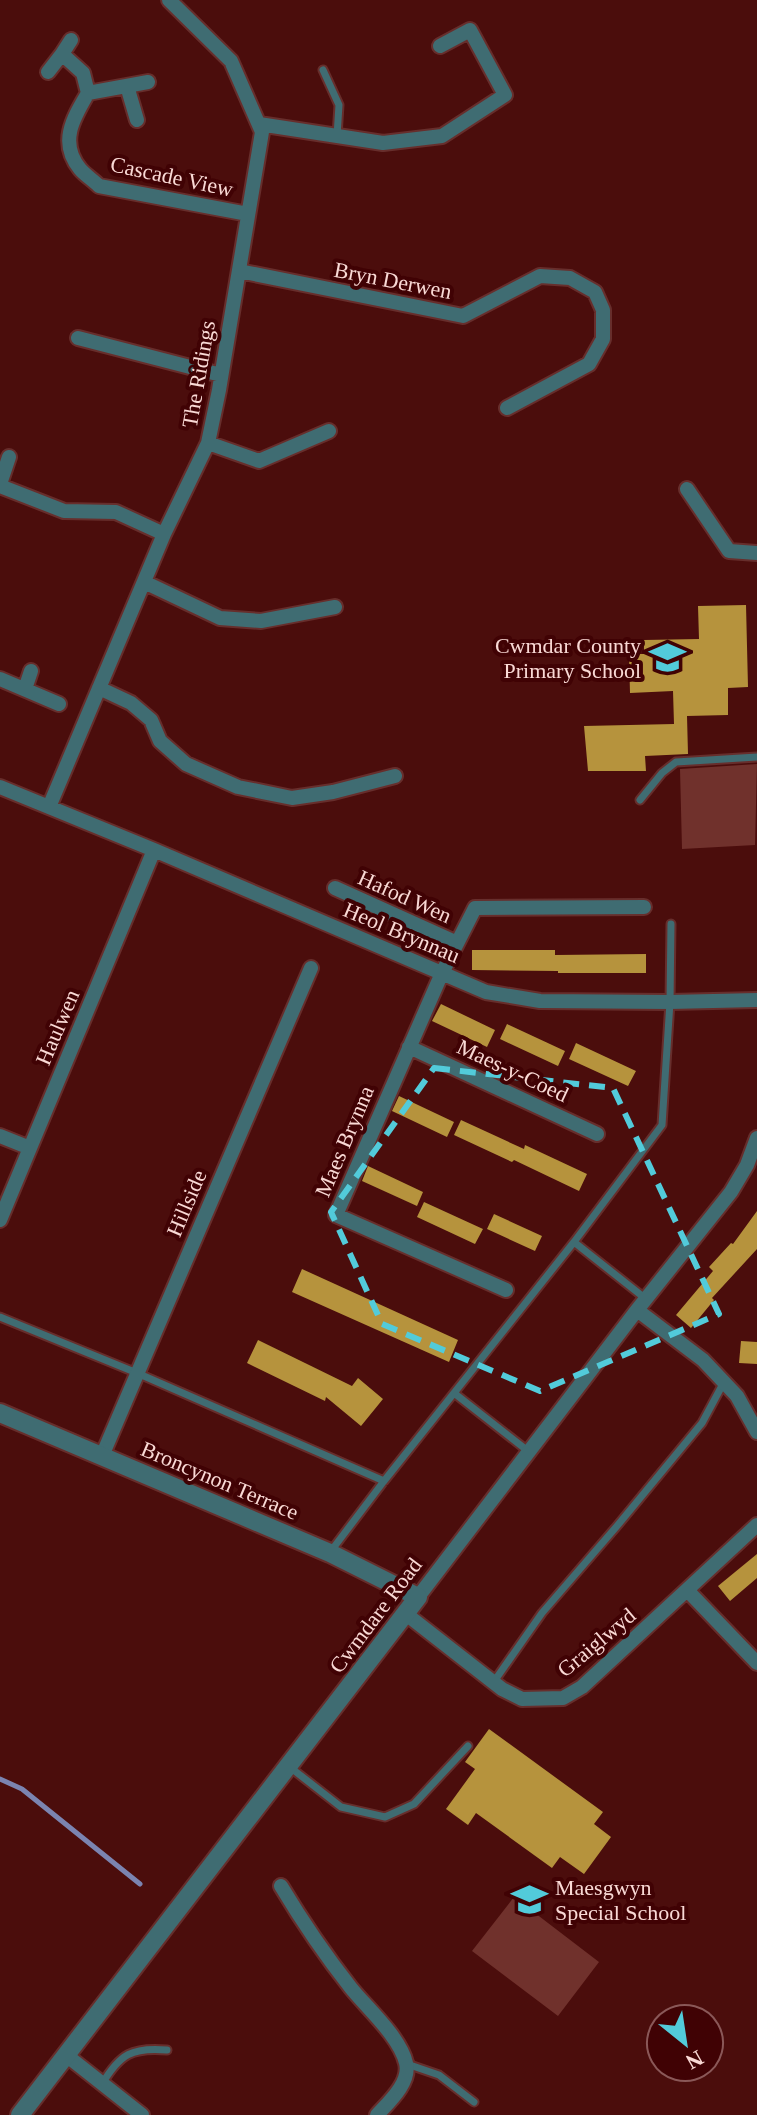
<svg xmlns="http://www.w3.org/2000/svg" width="757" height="2115" font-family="'Times New Roman',serif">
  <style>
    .green { fill: #70312c }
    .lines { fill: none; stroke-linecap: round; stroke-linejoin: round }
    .stream { stroke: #7b84b1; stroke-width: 5 }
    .building { fill: #b6933d }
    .service-casing { stroke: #672e2c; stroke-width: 11 }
    .minor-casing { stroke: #672e2c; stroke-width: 18 }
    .tertiary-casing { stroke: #672e2c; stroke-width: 22 }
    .service { stroke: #3f6c72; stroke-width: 7 }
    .minor { stroke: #3f6c72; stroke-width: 14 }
    .tertiary { stroke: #3f6c72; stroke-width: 18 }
    .marked { fill: none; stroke: #52cbda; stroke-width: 6; stroke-dasharray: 16 10; stroke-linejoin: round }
    .labels { text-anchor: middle; stroke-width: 8; stroke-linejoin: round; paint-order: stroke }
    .street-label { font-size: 22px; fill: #f9d9d5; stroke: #400204 }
    .poi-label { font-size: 22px; fill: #f9d9d5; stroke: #400204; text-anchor: end }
  </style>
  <rect width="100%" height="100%" fill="#4b0d0c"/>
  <!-- green -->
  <path class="green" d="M757 764 755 845 682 849 680 769Z
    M514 1897 599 1962 558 2016 472 1951Z"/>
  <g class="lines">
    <!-- stream -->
    <path class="stream" d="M0 1779 22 1789 140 1884"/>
  </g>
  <!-- building -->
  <path class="building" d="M746 605 748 687 728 688V715L687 716 688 754 645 756 646 771H588L584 726 674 724 673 691 630 693 629 654H644V640L699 639 698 606Z
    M472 950H555V955L646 954V973H558V971L472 970Z
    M441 1004 495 1030 487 1047 432 1021Z
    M507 1024 565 1051 558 1066 500 1039Z
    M576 1043 636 1071 628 1086 569 1059Z
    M399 1096 454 1122 447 1137 392 1111Z
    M461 1120 524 1149 525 1145 587 1174 579 1191 514 1160 512 1162 454 1135Z
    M368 1166 423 1192 417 1206 362 1181Z
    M424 1202 483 1229 475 1244 417 1217Z
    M757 1211V1249L712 1298 714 1300 691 1328 676 1315 713 1271 709 1267 731 1243 733 1244Z
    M494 1214 542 1236 535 1251 487 1229Z
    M302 1269 458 1340 449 1362 292 1292Z
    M258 1340 352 1386 358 1378 383 1399 361 1426 326 1397 325 1401 247 1363Z
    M741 1341 757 1342V1364L739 1363Z
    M757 1554V1578L730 1601 718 1586Z
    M489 1729 603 1812 594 1824 611 1837 584 1874 560 1857 552 1868 476 1813 468 1825 446 1809 475 1769 465 1762Z"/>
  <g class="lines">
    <defs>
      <path id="service" d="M323 70 339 105 337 136
        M640 800 662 773 676 762 757 757
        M574 1242 646 1299
        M0 1317 137 1373 384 1481
        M454 1393 528 1451
        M331 1551 384 1481 574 1242 662 1125 670 1002 671 924
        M493 1683 542 1613 617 1526 702 1423 724 1382
        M291 1768 341 1807 385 1817 414 1804 468 1746
        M407 2064 439 2075 474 2102
        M102 2084C120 2054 132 2047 167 2050"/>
      <path id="minor" d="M62 54 71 40
        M48 72 62 54 83 73 88 93C74 117 58 142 80 169 85 175 93 180 99 186L248 214
        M127 86 137 120
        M88 93 148 82
        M259 124 383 143 442 136 505 95 470 30 440 46
        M239 271 463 316 540 276 570 278 595 292 603 310V339L589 364 507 408
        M78 338 221 375
        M208 443 259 461 329 431
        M0 484 9 457
        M0 486 64 511 116 512 164 534
        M687 489 729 551 757 553
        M144 582 220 618 261 621 335 607
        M0 679 59 704
        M99 688 131 703 151 720 160 741 186 764 238 787 292 798 333 792 395 776
        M25 689 31 671
        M0 787 154 850 486 992 540 1001 670 1002 757 1000
        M49 807 164 534 208 443 219 390 262 132 231 61 169 0
        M335 888 457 943
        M409 1047 597 1134
        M0 1136 30 1148
        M0 1220 154 850
        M506 1290 336 1215 442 973 475 908 644 907
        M637 1310 703 1360 737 1396 757 1432
        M102 1456 311 968
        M688 1591 757 1663
        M418 1597 637 1310 731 1192 747 1165 757 1138
        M406 1614 502 1689 522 1699 563 1698 582 1687 757 1525
        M281 1886C302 1921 325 1955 351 1988 367 2008 400 2037 406 2063 411 2082 389 2102 377 2115
        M66 2055 142 2115"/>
      <path id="tertiary" d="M0 1413 330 1553 418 1597 20 2115"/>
    </defs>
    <!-- service casing -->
    <use href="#service" class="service-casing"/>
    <!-- minor casing -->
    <use href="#minor" class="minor-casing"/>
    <!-- tertiary casing -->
    <use href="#tertiary" class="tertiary-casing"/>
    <!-- service -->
    <use href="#service" class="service"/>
    <!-- minor -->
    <use href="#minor" class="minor"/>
    <!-- tertiary -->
    <use href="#tertiary" class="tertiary"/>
  </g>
  <!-- marked area -->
  <path class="marked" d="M434 1068 613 1088 719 1314 540 1391 382 1324 331 1212Z"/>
  <!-- icons -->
  <defs>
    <symbol id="school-bare" viewBox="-9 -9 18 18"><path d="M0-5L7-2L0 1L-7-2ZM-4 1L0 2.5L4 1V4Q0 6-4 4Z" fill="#52cbda" stroke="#400204" stroke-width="2.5" paint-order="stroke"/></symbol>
  </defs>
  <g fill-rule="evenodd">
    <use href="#school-bare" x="642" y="632" width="51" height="51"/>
    <use href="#school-bare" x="504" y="1874" width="51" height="51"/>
  </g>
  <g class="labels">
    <!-- street labels -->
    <g class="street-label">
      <text transform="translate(172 176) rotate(12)" y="8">Cascade View</text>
      <text transform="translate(393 280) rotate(11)" y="8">Bryn Derwen</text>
      <text transform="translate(198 374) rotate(-80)" y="8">The Ridings</text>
      <text transform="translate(405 896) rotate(24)" y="8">Hafod Wen</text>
      <text transform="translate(402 932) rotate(23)" y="8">Heol Brynnau</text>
      <text transform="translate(57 1027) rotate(-67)" y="8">Haulwen</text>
      <text transform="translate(513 1070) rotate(25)" y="8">Maes-y-Coed</text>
      <text transform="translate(344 1141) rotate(-67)" y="8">Maes Brynna</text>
      <text transform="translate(186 1203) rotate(-67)" y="8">Hillside</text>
      <text transform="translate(220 1480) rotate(23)" y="8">Broncynon Terrace</text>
      <text transform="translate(375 1615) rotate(-53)" y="8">Cwmdare Road</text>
      <text transform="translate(596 1642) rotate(-40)" y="8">Graiglwyd</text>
    </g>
    <!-- poi labels -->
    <g class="poi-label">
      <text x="641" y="653">Cwmdar County<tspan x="641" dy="25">Primary School</tspan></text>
      <text x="555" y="1895" text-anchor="start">Maesgwyn<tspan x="555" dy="25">Special School</tspan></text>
    </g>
  </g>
  <!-- north arrow -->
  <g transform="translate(685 2043) rotate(150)"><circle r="38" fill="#400204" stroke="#8a5858" stroke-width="2"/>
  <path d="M0-6L14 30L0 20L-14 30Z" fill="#52cbda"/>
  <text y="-12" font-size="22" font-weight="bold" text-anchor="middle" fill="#f9d9d5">N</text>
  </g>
</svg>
